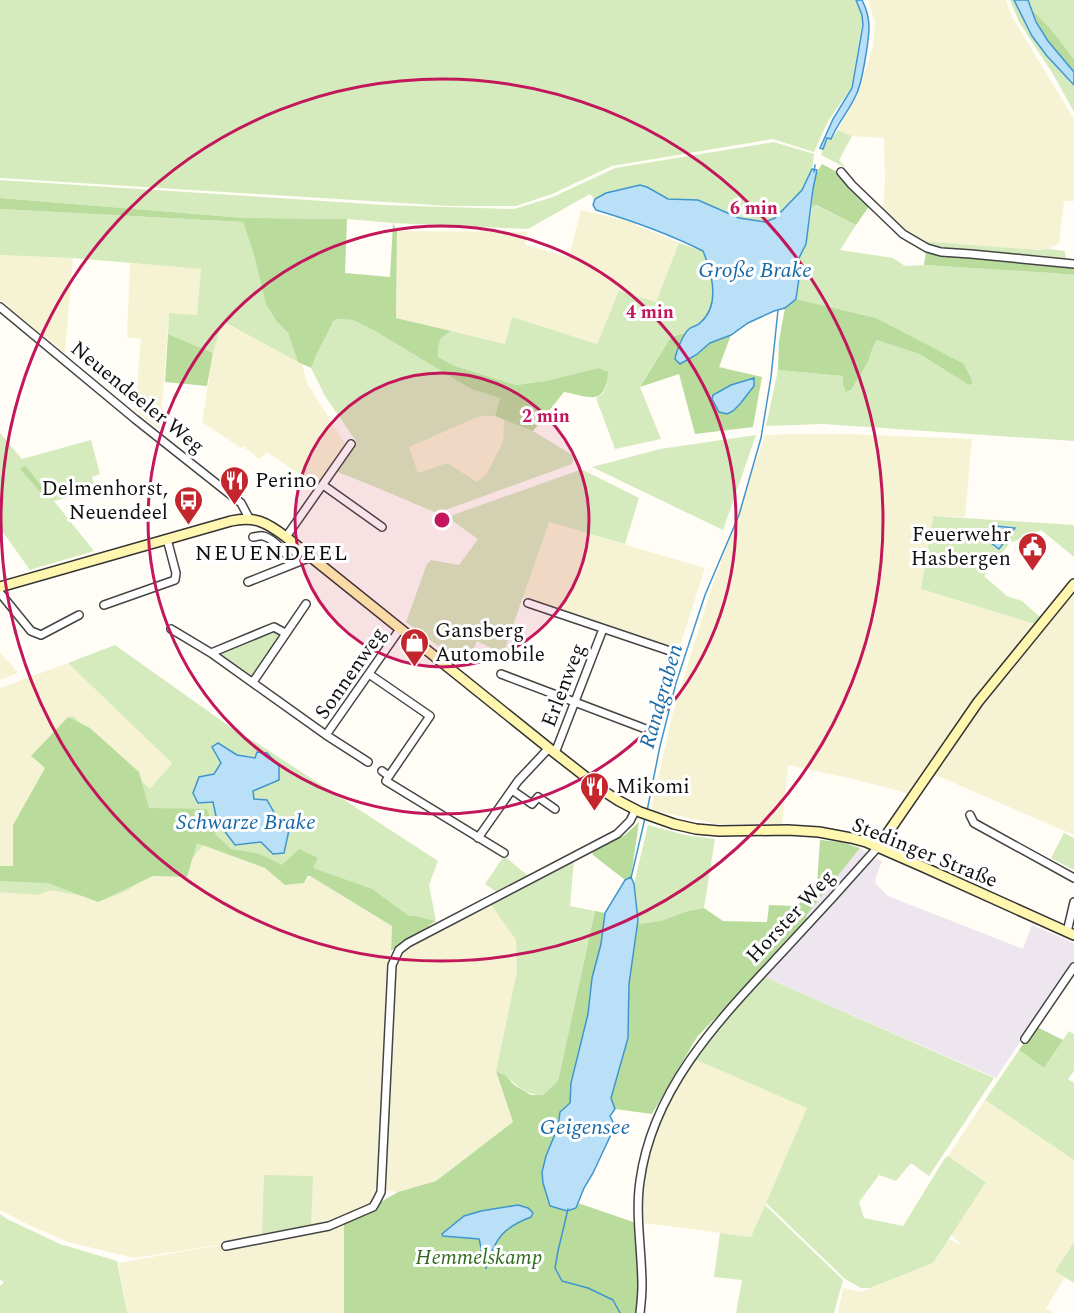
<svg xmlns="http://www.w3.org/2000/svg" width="1074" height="1313" font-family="Spectral,serif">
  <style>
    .industrial { fill: #eee6ef }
    .farmland { fill: #f6f3d4 }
    .green { fill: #d5ebbd }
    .forest { fill: #b9dc9c; fill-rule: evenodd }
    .water { fill: #b9e0f7; stroke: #3f96cf; stroke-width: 1.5 }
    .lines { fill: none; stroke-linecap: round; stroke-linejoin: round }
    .stream { stroke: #3f96cf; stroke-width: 1.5 }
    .street-casing { stroke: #444; stroke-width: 10 }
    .secondary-casing { stroke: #333; stroke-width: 12 }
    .street { stroke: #fff; stroke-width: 7 }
    .secondary { stroke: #fff6b0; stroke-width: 9 }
    .ring { fill: none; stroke: #c2185b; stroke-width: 3 }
    .labels { text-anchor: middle; stroke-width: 6; stroke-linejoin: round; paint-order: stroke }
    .street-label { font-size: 21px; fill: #111; stroke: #fff }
    .poi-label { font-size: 21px; fill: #111; stroke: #fff; text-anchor: start }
    .park-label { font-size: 21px; font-style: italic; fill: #2f6b1f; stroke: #fff }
    .water-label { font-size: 22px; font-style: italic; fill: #1768a6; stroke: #fff }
    .neighbourhood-label { font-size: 22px; letter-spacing: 1.5px; fill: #111; stroke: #fff }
    .centre { fill: #c2185b; stroke: #fff; stroke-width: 3 }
    .ring-label { font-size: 18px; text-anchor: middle; font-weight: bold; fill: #c2185b; stroke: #fff; stroke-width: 6; stroke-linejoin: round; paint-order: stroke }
  </style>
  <rect width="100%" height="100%" fill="#fffdf5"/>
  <!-- industrial -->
  <path class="industrial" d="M860 848 873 857 882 861 875 880 876 884 888 896 1023 949 1032 925 1074 943V962L996 1078 763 976 806 916Z"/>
  <!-- farmland -->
  <path class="farmland" d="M868 0H1006L1012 17 1074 119V201H1064L1059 243 1048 249 1039 250 921 241 898 225 883 210 885 179 884 138 852 136 838 130 858 94 873 46 875 22Z
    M581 210 624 220 679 243 656 303 597 345 512 317 505 344 396 318 397 231 527 232 525 245 569 257Z
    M0 255 73 258 65 353 0 301Z
    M130 263 202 269 197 315 169 314 160 430 135 410 141 339 127 337Z
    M221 321 302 364 307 383 346 445 317 486 267 452 259 459 243 446 241 448 202 422 213 353Z
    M480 416H495L504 419 503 442 486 475 477 483 447 463 418 473 409 447Z
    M796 434H845L972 439 965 517 933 516 921 589 1038 625 982 688 910 794 853 779 788 765 782 825 716 824 651 810 672 716 708 599 765 435Z
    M549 522 705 568 679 649 522 597Z
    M1074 591V835L933 774 969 723Z
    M0 652 18 673 0 680Z
    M68 663 172 762 145 796 31 757 45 768 13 825V867L0 866V688Z
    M197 843 265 868 285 885 304 883 311 876 392 926 379 1187 371 1204 334 1221 262 1238 344 1224V1313H127L118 1263 242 1241 134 1258 68 1242 29 1225 0 1210V881L48 883 98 902 153 876 187 877Z
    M492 906 516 940 517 971 496 1071 513 1122 436 1181 398 1192 384 1190 395 965 401 952 412 943Z
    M694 1059 808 1108 751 1237 644 1223 641 1194 648 1163 662 1114Z
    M985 1100 1074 1160V1242L1055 1271 1065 1277 1046 1308 1053 1313H838L843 1288 861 1292 933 1263 949 1239 963 1246 951 1235 986 1181 948 1156Z"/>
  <!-- green -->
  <path class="green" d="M0 0H856L862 16V24L851 88 828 121 814 152 773 139 612 166 552 194 516 206H449L0 178Z
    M1010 0H1014L1032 36 1047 56 1074 85V112L1053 74 1019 22Z
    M1028 0H1074V59L1049 27 1031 9Z
    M838 130 852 136 839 160 846 168 821 155 827 138 831 139Z
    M774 142 814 154 812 169 802 190 775 218 765 223 739 218 698 200 668 199 647 187 606 193 595 199 590 194 528 229 393 223 347 219 245 218 0 198V180L385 205 514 209 553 197 615 168Z
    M815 205 856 225 840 250 893 258 905 266 924 265 1052 273 1074 275V441L823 424 766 426 778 370 844 376 847 392 851 390 868 362 873 347 877 340 876 318 796 299 799 278V258L806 244 812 207Z
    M0 209 243 222 277 322 288 333 298 362 222 321 213 353 168 334 169 313 197 315 201 269 73 258 0 255Z
    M921 241 1039 250 1048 249 1065 251 1066 260 933 248Z
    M679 243 703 251C711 269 715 283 712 303 712 304 711 311 710 312 704 325 684 334 671 337L640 387 661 439 615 449 596 398 603 394 607 384 598 368 546 381 516 385 455 366 438 357V348L441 338 451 331 505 344 512 317 597 344 619 291 656 302Z
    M337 319 353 320 375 331 471 389 500 398 495 416H480L409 447 418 473 447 463 477 482 486 475 503 442 504 419 533 431 574 456 572 464 437 513 373 486 335 471 356 441 325 396 311 368C316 353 325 329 337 319Z
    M0 433 22 459 91 440 100 474 92 477 96 490 54 501 94 551 30 570 0 528Z
    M756 435 723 530 592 467 660 449Z
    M583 470 639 498 625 544 549 522 503 654 477 641 466 667 406 622 427 564 431 560 459 565 478 539 447 517 577 471Z
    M933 516 1074 525V557L1041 530 1010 543 984 576 1007 596 1022 601 1040 617 1038 625 921 589Z
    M274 630 278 632 279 637 251 677 223 658 221 654 222 651Z
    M115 645 236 731 257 743 438 861 429 885 436 921 411 916 430 927 393 947 394 927 306 874 220 847 211 836 189 862 190 870 183 874 146 871 140 882 128 890 104 900 50 890 38 895 0 892V880L18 879 62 733 72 715 150 789 172 763 68 663Z
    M648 825 685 835 715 839 704 908 688 911 660 921 639 924 634 884Z
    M1064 833 1074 838V870L1051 858Z
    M504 856 528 876 498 893 485 884Z
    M574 859 570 906 595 911 558 1081 543 1095C519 1095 516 1080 496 1071L517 971 516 940 492 906 491 902Z
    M765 977 994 1078 929 1176 911 1163 896 1181 879 1175 859 1202 864 1218 903 1226 945 1158 948 1156 986 1182 933 1263 870 1288H861L845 1279 766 1203 807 1108 694 1059C716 1030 738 1002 765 977Z
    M1069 1031 1074 1034V1071L1068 1079 1074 1083V1160L985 1100 1019 1050 1044 1068Z
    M264 1175 313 1176 311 1228 262 1238Z
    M765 1205 843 1280 834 1313H736L742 1280 714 1277 720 1233 751 1237Z
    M0 1214 7 1219 60 1244 117 1261 127 1313H0V1286L4 1282 0 1280Z
    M1074 1242V1283L1055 1271Z"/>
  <!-- forest -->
  <path class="forest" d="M1031 9 1049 27 1074 59V72C1057 53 1040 33 1031 9Z
    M822 164 839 173 870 205 856 225 816 205 812 207C813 192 813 176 822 164Z
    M0 198 245 218 347 219 345 273 390 277 393 223 397 231 396 318 451 331 441 338 438 348V357L455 366 516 385 546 381 598 368 608 372C605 407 591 397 564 392L533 431 495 416 500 398 471 389 375 331 353 320 337 319 333 322 316 355 311 368 298 362 288 333 277 322 266 304 255 258 243 222 0 209Z
    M926 251 1074 267V275L1052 273 924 265Z
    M796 299 876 318 964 364C966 371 972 376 972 383L969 385 920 354 877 340 873 347 868 362 851 390 846 392 843 384V376L778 370 779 341 785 308Z
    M685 333 676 352 696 355 710 343 731 335 719 367 762 377 753 427 695 434 679 374 640 387 671 337ZM731 385 754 386 740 404 712 399 713 395Z
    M168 334 213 353 207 386 165 382Z
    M25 465 46 492 43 495 20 469Z
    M68 717 90 728 139 772 149 808 207 809 216 835 231 849 260 854 282 865 299 849 318 858 313 868 372 889 409 916H414L436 921 391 951 392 926 311 876H308L304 883 285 885 265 868 197 843 187 877 153 876 98 902 48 883 0 881V866H13V825L45 768 31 756Z
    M639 822 631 877 625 880 593 855 592 850 625 835Z
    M820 840 841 842 860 848 806 916 809 921 697 1037 652 1114 615 1109 611 1099 628 1038 629 984 638 920 639 924 660 921 688 911 704 908 723 921 767 922 769 905 797 906 817 884Z
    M595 911 605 913 601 944 592 978 588 1014 571 1083 570 1103 560 1112 558 1127 546 1156 576 1208 578 1203 636 1223 638 1288 636 1313H344V1223L398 1192 436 1181 513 1122 496 1071 506 1076 514 1085 531 1095H543L558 1081ZM506 1207 531 1217C502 1228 499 1239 482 1263V1253L479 1239 442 1234 464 1216 481 1211Z
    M1035 1026 1063 1040 1044 1068 1019 1050Z"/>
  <!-- water -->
  <path class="water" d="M856 0H862C866 8 869 18 869 27 869 40 862 84 856 95 849 111 837 124 831 139L827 138 823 149 820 148 833 119 852 88 863 25 862 15Z
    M1014 0H1028L1036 22 1048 41 1074 72V85L1047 56 1032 36Z
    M812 169 817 170 813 189 806 244 799 258V278L796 299 785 308 774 311 748 323 731 335 710 343 696 355 680 364 675 359C676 352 683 334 689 329 693 326 698 326 701 322 721 304 712 273 703 251 669 234 633 221 596 210L593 205 595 199 606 193 640 185 647 187 668 199 698 200 739 218 765 222 775 218 802 190Z
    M754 378V386L740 404 733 411 727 414 719 412 712 399 713 395 731 385Z
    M996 526 1015 528 999 549 987 540V536Z
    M218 743 237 755 255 758 257 752 267 753 279 766V780L253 791 254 799 267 800 276 816 274 822 280 824 289 830 284 853 273 854 261 842 235 845 217 821 213 802 198 803 193 793 199 777 214 774 221 763 212 747Z
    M631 877 634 884 638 920 629 984 628 1038 611 1098 615 1109 610 1116 615 1126 593 1173 584 1188 576 1208 567 1211 550 1206 543 1183 542 1172 546 1156 558 1127 560 1112 570 1103 571 1083 588 1014 592 978 601 944 605 913 625 880Z
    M518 1205 528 1208 533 1213 531 1217C502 1228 495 1239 486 1268 481 1261 482 1248 479 1239L443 1236 442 1234 464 1216 481 1211Z"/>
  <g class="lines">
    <!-- stream -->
    <path class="stream" d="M814 172 815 165
      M647 811 660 746 676 683 705 595 739 515 761 438 771 377 778 310
      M631 878 645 818
      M568 1209 558 1251 555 1268 562 1281 588 1288 613 1300 620 1313"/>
    <defs>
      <path id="street" d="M841 172 852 185 903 234 927 248 941 252 971 254 1074 264
        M0 307 135 419 241 503 249 518
        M323 485 382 527
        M253 537C256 537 260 535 263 536 275 539 287 555 293 564
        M286 537 351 444
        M248 582 311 557
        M0 593 31 631 41 635 79 615
        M528 603 673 652
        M104 605 175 580 176 573 167 539
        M171 629 211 653 326 735 400 629
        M211 653 274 627 285 633
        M369 674 430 716 389 776
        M501 674 651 731
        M253 682 306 604
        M326 735 368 762
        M555 753 603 629
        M382 771 389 776 386 781 504 853
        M512 790 532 804 538 797 555 809
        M970 815 974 823 1074 878
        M478 838 518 781 549 748
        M1067 932 1074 902
        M1025 1039 1074 967
        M226 1246 329 1226 373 1207 377 1200 381 1192 392 965 399 950 408 943 617 834 630 821 636 809
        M640 1313C641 1304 642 1295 642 1286 642 1251 635 1215 640 1181 653 1085 723 1016 786 948 817 915 848 881 878 847"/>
      <path id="secondary" d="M0 587 231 521C255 516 266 522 286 537L555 753 605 792 619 801 640 812 674 824 696 829 719 831 788 830 819 832 851 838 866 842 921 866 1074 935
        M878 847 978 702 1074 584"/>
    </defs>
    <!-- street casing -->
    <use href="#street" class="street-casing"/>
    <!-- secondary casing -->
    <use href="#secondary" class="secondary-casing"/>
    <!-- street -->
    <use href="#street" class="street"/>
    <!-- secondary -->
    <use href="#secondary" class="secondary"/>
  </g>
  <!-- distance rings -->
  <circle cx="442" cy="520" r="147" fill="#c2185b" fill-opacity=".12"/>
  <g class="ring">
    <circle cx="442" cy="520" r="147"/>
    <circle cx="442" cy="520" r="294"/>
    <circle cx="442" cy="520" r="441"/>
  </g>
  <!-- icons -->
  <defs>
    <symbol id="restaurant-pin" viewBox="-11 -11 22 30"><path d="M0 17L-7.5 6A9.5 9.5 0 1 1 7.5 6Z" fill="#c4262e" stroke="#fff"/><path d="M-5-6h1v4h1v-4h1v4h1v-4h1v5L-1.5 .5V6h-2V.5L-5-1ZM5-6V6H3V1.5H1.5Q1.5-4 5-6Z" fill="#fff"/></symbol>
    <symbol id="bus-pin" viewBox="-11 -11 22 30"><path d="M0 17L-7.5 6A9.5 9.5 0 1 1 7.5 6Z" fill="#c4262e" stroke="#fff"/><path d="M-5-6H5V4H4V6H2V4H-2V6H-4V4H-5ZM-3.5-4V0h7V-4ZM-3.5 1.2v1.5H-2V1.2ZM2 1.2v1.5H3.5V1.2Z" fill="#fff"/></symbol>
    <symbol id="civic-pin" viewBox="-11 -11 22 30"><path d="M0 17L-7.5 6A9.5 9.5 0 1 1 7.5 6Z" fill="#c4262e" stroke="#fff"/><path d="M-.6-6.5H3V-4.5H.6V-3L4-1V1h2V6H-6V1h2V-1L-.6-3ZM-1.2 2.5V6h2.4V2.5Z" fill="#fff"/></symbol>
    <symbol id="shop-pin" viewBox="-11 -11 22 30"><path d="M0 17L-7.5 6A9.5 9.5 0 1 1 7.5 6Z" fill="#c4262e" stroke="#fff"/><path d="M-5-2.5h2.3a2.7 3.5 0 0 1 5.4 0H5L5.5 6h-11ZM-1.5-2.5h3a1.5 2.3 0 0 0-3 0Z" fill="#fff"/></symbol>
  </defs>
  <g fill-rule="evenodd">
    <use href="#restaurant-pin" x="218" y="464" width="33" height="45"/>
    <use href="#bus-pin" x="172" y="484" width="33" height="45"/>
    <use href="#civic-pin" x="1016" y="530" width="33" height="45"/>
    <use href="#shop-pin" x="398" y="626" width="33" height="45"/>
    <use href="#restaurant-pin" x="578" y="770" width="33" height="45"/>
  </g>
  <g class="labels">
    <!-- street labels -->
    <g class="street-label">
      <text transform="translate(138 397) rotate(39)" y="7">Neuendeeler Weg</text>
      <text transform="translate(350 673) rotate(-55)" y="7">Sonnenweg</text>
      <text transform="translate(563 685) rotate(-69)" y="7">Erlenweg</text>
      <text transform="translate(925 852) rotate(22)" y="7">Stedinger Straße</text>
      <text transform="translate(790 916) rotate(-47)" y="7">Horster Weg</text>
    </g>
    <!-- poi labels -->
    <g class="poi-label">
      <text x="255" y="487">Perino</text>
      <text x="168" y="495" text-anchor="end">Delmenhorst,<tspan x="168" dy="24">Neuendeel</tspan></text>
      <text x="1011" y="541" text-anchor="end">Feuerwehr<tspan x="1011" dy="24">Hasbergen</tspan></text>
      <text x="435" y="637">Gansberg<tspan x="435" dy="24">Automobile</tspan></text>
      <text x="616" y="793">Mikomi</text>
    </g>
    <!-- park labels -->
    <g class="park-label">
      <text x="479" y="1264">Hemmelskamp</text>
    </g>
    <!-- water labels -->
    <g class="water-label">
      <text x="755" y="277">Große Brake</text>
      <text transform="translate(660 696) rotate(-74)" y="8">Randgraben</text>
      <text x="246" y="829">Schwarze Brake</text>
      <text x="585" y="1134">Geigensee</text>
    </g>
    <!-- neighbourhood labels -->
    <g class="neighbourhood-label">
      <text x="272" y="560">NEUENDEEL</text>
    </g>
  </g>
  <circle cx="442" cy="520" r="9" class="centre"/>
  <g class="ring-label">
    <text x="754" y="214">6 min</text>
    <text x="650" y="318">4 min</text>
    <text x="546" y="422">2 min</text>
  </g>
</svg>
